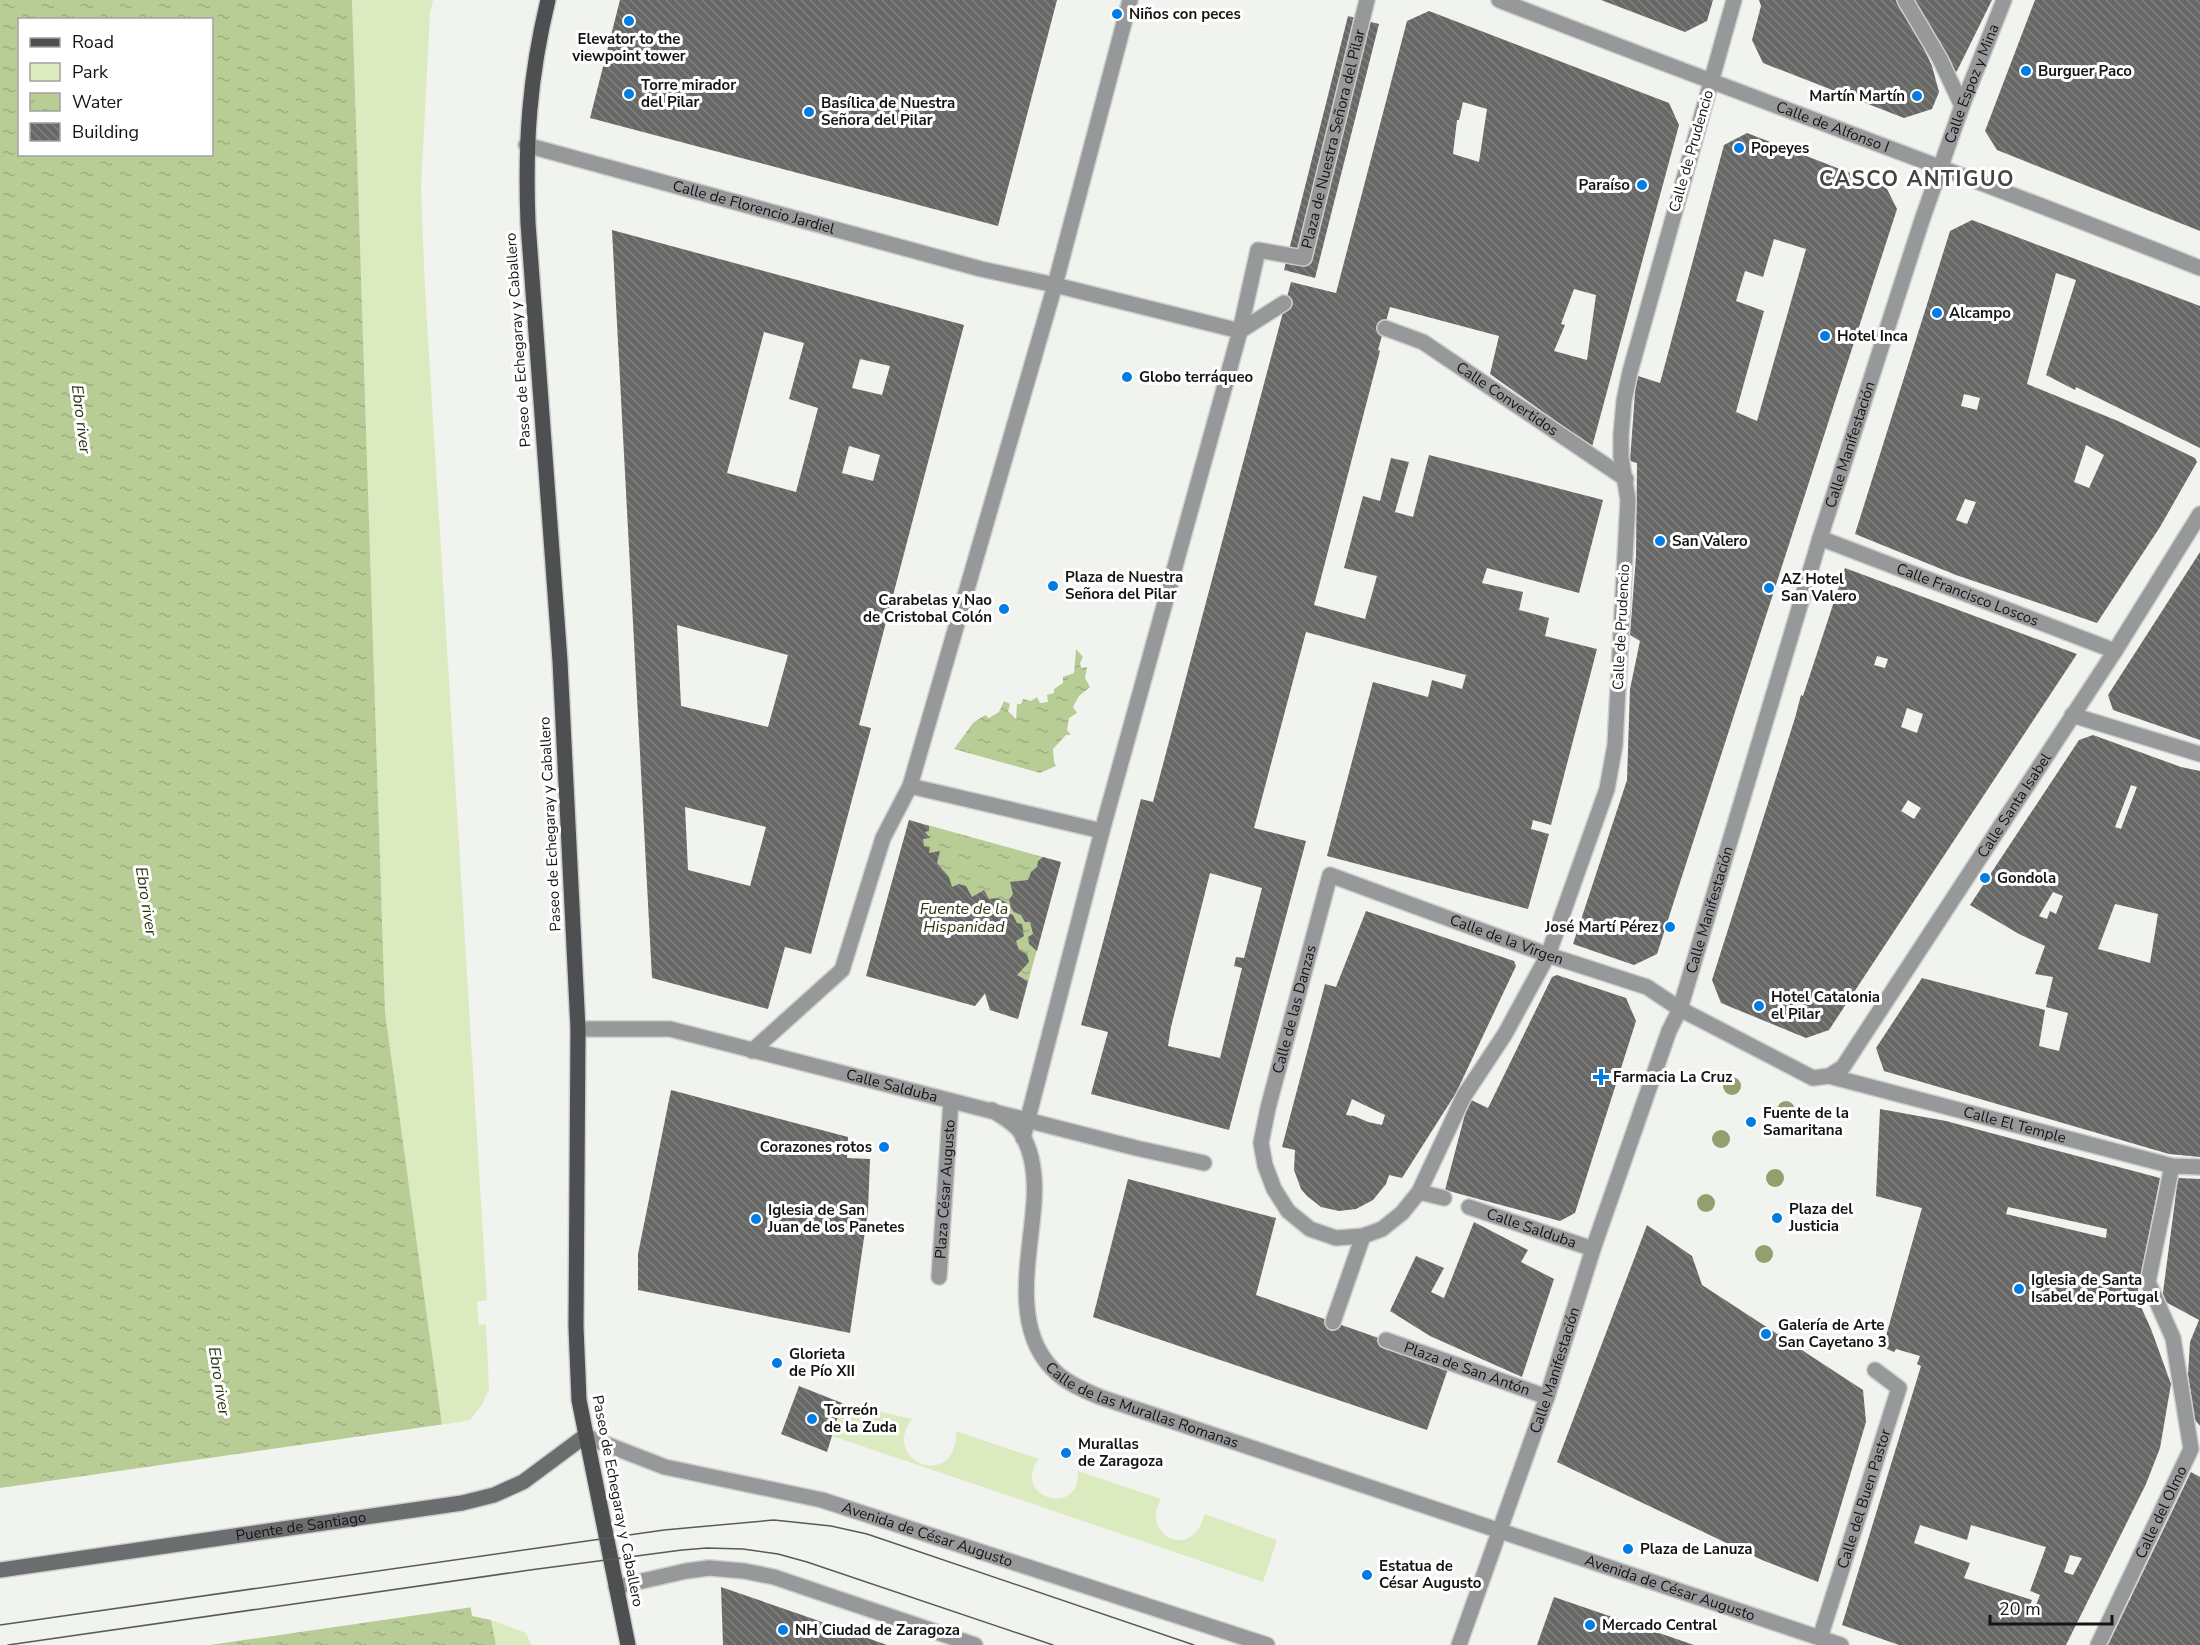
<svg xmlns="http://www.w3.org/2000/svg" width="2200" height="1645" font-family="'Nunito Sans',sans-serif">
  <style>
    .green { fill: #dbebbf }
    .water { fill: url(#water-ripples); fill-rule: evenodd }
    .pier { fill: #f1f3ef }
    .building { fill: url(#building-back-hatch); fill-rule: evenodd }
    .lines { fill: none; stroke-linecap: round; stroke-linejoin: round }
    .street-casing { stroke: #cdcfcc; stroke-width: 18 }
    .secondary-casing { stroke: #cdcfcc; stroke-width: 18 }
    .primary-casing { stroke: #cdcfcc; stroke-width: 18 }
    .street { stroke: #979899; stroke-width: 15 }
    .secondary { stroke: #6c6d6f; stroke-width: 15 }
    .primary { stroke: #4e4f51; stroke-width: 15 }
    .tram { stroke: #595b59; stroke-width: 1.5 }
    .tree { fill: #939f6e }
    .poi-dot { fill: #007ce3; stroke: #fff; stroke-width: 2 }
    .labels { text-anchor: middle; stroke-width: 6; stroke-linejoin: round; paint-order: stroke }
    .poi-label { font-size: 15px; font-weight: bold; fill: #131413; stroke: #fff; text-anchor: start }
    .street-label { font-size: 15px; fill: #131413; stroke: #fff }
    .water-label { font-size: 16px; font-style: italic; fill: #29350c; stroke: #fff }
    .district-label { font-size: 21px; font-weight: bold; letter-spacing: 1.5px; fill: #434442; stroke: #fff }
  </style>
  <defs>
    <pattern id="water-ripples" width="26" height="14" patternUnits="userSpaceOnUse" patternTransform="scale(1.5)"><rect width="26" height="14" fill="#b8cc95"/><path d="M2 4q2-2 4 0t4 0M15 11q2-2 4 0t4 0" fill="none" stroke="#9dae80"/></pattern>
    <pattern id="building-back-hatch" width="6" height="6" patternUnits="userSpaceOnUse" patternTransform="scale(1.5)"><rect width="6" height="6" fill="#676866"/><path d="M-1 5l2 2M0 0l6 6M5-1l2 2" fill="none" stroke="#7f807f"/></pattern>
  </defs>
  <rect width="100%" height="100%" fill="#f1f3ef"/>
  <!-- green -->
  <path class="green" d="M352 0H433L430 13 421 187 425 289 487 1300 477 1302 479 1325 486 1324 489 1389 482 1405 470 1420 442 1425 385 1012Z
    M842 1403 912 1419C879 1462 958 1492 956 1431L1039 1459C1010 1496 1080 1520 1078 1471L1161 1499C1158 1505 1155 1511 1156 1517 1157 1536 1179 1548 1194 1534 1200 1529 1202 1522 1205 1514L1277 1540 1263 1582 832 1436Z
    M491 1620 526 1633 531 1645H496Z"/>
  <!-- water -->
  <path class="water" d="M0 0H352L385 1012 442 1425 472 1616 491 1620 496 1645H0ZM20 20H212V154H20Z
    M1076 649 1083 657 1080 663 1081 668 1087 667 1085 678 1090 687 1079 696 1073 707 1077 713 1069 718 1067 730 1071 735H1066L1053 749 1054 762 1056 766 1040 773 954 749 973 723 985 715 989 718 999 712 1004 701 1010 704 1008 711 1016 719 1017 704H1021L1023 699 1031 701 1037 697 1040 703 1048 702 1047 695 1054 693V689L1063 683V677L1074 673Z
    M909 820 1061 862 1018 1019 990 1010 985 994 975 1006 866 976Z"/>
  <!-- pier -->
  <path class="pier" d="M445 1424 473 1607 210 1645H0V1488Z"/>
  <!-- building -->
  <path class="building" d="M620 0H1057L998 226 590 118Z
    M1601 0H1713L1707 21 1685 32Z
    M1759 0H1901L1932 66 1939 92 1932 109 1904 118 1763 63 1752 40 1761 6Z
    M1913 0H1992L1957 71 1953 74Z
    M2035 0H2200V231L1997 150 1985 131Z
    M1429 11 1669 103 1679 125 1592 447 1490 374 1499 336 1390 307 1378 350 1380 351 1314 605 1365 619 1377 576 1344 568 1363 496 1380 501 1391 458 1409 462 1395 512 1413 517 1429 455 1603 500 1579 593 1487 568 1482 583 1523 592 1519 610 1549 618 1545 636 1597 649 1551 825 1533 820 1531 829 1549 834 1528 909 1327 856 1373 682 1428 697 1432 680 1462 689 1466 675 1306 632 1254 828 1306 841 1229 1130 1091 1094 1108 1032 1081 1025 1141 799 1153 802 1291 282 1336 293 1407 21ZM1463 102 1487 109 1479 162 1453 154 1457 120H1459ZM1574 289 1596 295 1587 360 1554 351 1565 325 1561 324ZM1210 873 1262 888 1244 958 1236 957 1234 966 1242 968 1220 1058 1168 1046 1171 1027Z
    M1348 16 1379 24 1315 278 1284 270Z
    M1747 133 1886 187 1897 209 1657 954 1634 965 1573 944 1627 780 1630 689 1640 641 1630 635 1636 556 1637 463 1630 461 1636 379 1638 376 1660 383 1724 145ZM1774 239 1806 249 1757 421 1736 412 1764 311 1736 301 1745 271 1763 277Z
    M1972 220 2200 306V448L2076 387 2075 390 2046 375 2076 280 2056 273 2027 384 2118 421 2195 458 2197 462 2160 527 2097 623 1956 575 1855 534 1950 231ZM1964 394 1980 398 1977 410 1961 406ZM2086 445 2104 455 2089 488 2074 482ZM1965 499 1976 502 1967 524 1956 520Z
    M612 230 964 325 859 725 871 728 811 954 785 947 768 1009 652 978ZM764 332 804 343 789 399 818 408 796 492 727 473ZM860 359 890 366 882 395 852 388ZM849 446 880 455 873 481 842 473ZM677 625 788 655 768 727 681 706ZM685 807 766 827 750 886 688 870Z
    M2200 552V740L2113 710 2108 695Z
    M1845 568 2077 654 1829 1030 1806 1038 1721 1003 1712 980 1795 718 1801 695 1803 696ZM1877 656 1888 659 1885 668 1874 665ZM1907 708 1923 714 1917 733 1901 727ZM1908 800 1921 808 1914 819 1901 811Z
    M2093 735 2181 767 2200 771V1157L2169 1154 1884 1071 1876 1048 1922 978 2045 1010 2039 1046 2059 1051 2068 1013 2046 1007 2053 977 2035 974 2045 946 2019 934 1970 905 2079 740ZM2131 785 2137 787 2121 829 2115 827ZM2053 892 2063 896 2056 914 2050 911 2047 919 2039 916ZM2115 904 2158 914 2150 963 2098 949Z
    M909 820 929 826V831L925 832 930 838 923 839 924 846 930 847 929 853 940 851 937 863 949 877 952 887 959 884 966 886 972 897 984 890 989 899 998 898 1007 903 1008 913 1013 915 1017 923 1022 924 1024 936 1016 941 1019 950 1027 954 1029 962 1017 975 1028 981 1018 1019 990 1010 985 993 975 1006 866 976Z
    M1043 857 1061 862 1037 951 1029 944 1028 937 1033 934 1030 922H1025L1021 915 1014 912 1011 908 1009 900 1013 894 1010 882 1028 880 1031 872 1037 867 1038 861Z
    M1366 911 1514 961 1516 966 1456 1093 1402 1178 1389 1175 1386 1184 1373 1200 1356 1209 1339 1211 1321 1207 1307 1196 1301 1189 1294 1170 1295 1150 1282 1147 1325 984 1336 987ZM1352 1099 1385 1115 1382 1125 1368 1122 1354 1116 1346 1115Z
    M1557 975 1626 998 1636 1021 1575 1213 1560 1221 1445 1190 1469 1099 1488 1108 1552 977Z
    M671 1090 848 1137 847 1158 870 1159 868 1211 850 1333 638 1290V1254Z
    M1880 1109 1946 1121 2160 1178 2135 1305 2141 1307 2151 1329 2171 1384 2160 1448 2146 1484 2066 1645H1899L1842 1625 1921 1366 1917 1364 1920 1356 1896 1349 1894 1352 1887 1349 1884 1343 1922 1208 1876 1196ZM2008 1207 2107 1229 2106 1238 2006 1214ZM1920 1525 1967 1540 1971 1525 2046 1547 2030 1591 2040 1595 2034 1610 2029 1608 2032 1600 1964 1578 1970 1563 1914 1543ZM2070 1555 2082 1558 2073 1575 2064 1572Z
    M2178 1178 2200 1179V1426L2195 1420 2188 1375 2190 1342 2199 1320 2162 1300Z
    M1128 1179 1276 1218 1256 1295 1450 1363 1427 1430 1093 1317Z
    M1474 1222 1528 1250 1521 1262 1554 1279 1522 1377 1430 1336 1390 1311 1416 1256 1444 1268 1431 1292 1444 1298Z
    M1647 1225 1692 1256 1702 1285 1863 1390 1866 1422 1818 1582 1762 1560 1557 1462Z
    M799 1386 842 1403 827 1452 781 1434Z
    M2191 1472 2200 1477V1645H2108Z
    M721 1587 802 1615 887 1645H723Z
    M1554 1597 1694 1645H1537Z"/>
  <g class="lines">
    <defs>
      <g id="street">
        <path id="s1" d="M1499 0C1732 91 1968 175 2200 268"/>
        <path id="s2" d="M1734 0 1630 372 1624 401 1621 435V457L1628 500 1615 745 1607 789 1548 955 1505 1034 1464 1096 1419 1192 1402 1213 1382 1229 1363 1236 1336 1238 1310 1229 1288 1211 1274 1189 1265 1165 1261 1143 1268 1108 1330 875 1548 955 1647 987 1680 1009 1813 1078 1829 1076 1843 1067 2115 651 2200 514"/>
        <path d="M1905 0 1940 59 1962 106"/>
        <path id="s3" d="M526 145 981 269 1055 285 1240 331 1284 303"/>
        <path id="s4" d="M1385 328 1423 342 1626 479"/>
        <path id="s5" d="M1820 538 2115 651"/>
        <path d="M2072 715 2200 754"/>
        <path d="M910 786 1102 831"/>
        <path id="s6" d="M578 1029H670L1136 1148 1204 1163"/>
        <path d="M752 1051 842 970 883 838 910 786 1055 285 1130 0"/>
        <path id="s7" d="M1829 1076 2172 1166 2200 1167"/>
        <path id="s8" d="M992 1110C1002 1117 1015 1123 1021 1133 1036 1157 1036 1187 1033 1214 1028 1267 1012 1336 1059 1375 1071 1385 1086 1391 1100 1397L1841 1645"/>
        <path id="s9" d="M1023 1138 1102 831 1240 331 1258 250 1304 258 1367 0"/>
        <path d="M1419 1192 1444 1198"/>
        <path id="s10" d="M1469 1207 1593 1249"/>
        <path id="s11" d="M939 1277 951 1101"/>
        <path d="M1333 1322 1363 1236"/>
        <path id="s12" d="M1386 1340 1547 1397"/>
        <path id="s13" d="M585 1436 665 1467 822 1500 1267 1645"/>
        <path d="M616 1587 686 1571 709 1568 744 1571 774 1577 975 1645"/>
        <path id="s14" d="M1820 1638 1899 1388 1875 1370"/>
        <path id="s15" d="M1459 1645 1547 1397 1593 1249 1669 1031 1680 1009 1820 538 1922 220 1962 106 2004 0"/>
        <path id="s16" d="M2098 1645 2191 1449 2173 1338 2148 1282 2172 1166"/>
      </g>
      <g id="secondary">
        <path id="s17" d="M0 1570 462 1503 494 1495 523 1482 585 1436"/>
      </g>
      <path id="primary" d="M548 0C529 79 525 143 528 223L560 661 578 1029 576 1327 579 1400 628 1645"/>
    </defs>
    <!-- street casing -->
    <use href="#street" class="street-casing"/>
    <!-- secondary casing -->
    <use href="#secondary" class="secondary-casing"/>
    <!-- primary casing -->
    <use href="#primary" class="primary-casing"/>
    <!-- street -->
    <use href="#street" class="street"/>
    <!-- secondary -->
    <use href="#secondary" class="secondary"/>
    <!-- primary -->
    <use href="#primary" class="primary"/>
    <!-- tram -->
    <path class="tram" d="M0 1625 664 1530 774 1520 831 1526 867 1534 1194 1645
      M8 1645 530 1570 682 1550 707 1548 743 1549 778 1554 807 1562 1053 1645"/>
  </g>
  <!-- trees -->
  <g class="tree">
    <circle cx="1732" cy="1086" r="9"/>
    <circle cx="1786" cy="1110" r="9"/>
    <circle cx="1721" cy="1139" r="9"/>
    <circle cx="1775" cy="1178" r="9"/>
    <circle cx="1706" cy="1203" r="9"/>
    <circle cx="1764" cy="1254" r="9"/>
  </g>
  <!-- markers -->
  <g class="poi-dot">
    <circle cx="1117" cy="14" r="6"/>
    <circle cx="629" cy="21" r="6"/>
    <circle cx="2026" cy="71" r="6"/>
    <circle cx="629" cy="94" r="6"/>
    <circle cx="1917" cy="96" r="6"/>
    <circle cx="809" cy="112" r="6"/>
    <circle cx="1739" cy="148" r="6"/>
    <circle cx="1642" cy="185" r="6"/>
    <circle cx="1937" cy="313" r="6"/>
    <circle cx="1825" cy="336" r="6"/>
    <circle cx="1127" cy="377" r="6"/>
    <circle cx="1660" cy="541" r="6"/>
    <circle cx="1053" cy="586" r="6"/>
    <circle cx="1769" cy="588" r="6"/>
    <circle cx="1004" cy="609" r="6"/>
    <circle cx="1985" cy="878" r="6"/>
    <circle cx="1670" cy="927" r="6"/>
    <circle cx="1759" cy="1006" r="6"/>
    <path d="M1598 1068h6v6h6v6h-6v6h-6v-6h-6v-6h6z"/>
    <circle cx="1751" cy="1122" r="6"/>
    <circle cx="884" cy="1147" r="6"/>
    <circle cx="1777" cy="1218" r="6"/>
    <circle cx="756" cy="1219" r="6"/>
    <circle cx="2019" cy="1289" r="6"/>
    <circle cx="1766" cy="1334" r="6"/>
    <circle cx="777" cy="1363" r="6"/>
    <circle cx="812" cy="1419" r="6"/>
    <circle cx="1066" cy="1453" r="6"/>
    <circle cx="1628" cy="1549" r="6"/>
    <circle cx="1367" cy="1575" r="6"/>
    <circle cx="1590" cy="1625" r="6"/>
    <circle cx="783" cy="1630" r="6"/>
  </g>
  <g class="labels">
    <!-- poi labels -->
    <g class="poi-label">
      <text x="1129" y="19">Niños con peces</text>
      <text x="629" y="44" text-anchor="middle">Elevator to the<tspan x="629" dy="17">viewpoint tower</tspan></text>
      <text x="2038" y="76">Burguer Paco</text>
      <text x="641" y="90">Torre mirador<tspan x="641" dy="17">del Pilar</tspan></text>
      <text x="1905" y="101" text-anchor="end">Martín Martín</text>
      <text x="821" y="108">Basílica de Nuestra<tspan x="821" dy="17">Señora del Pilar</tspan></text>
      <text x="1751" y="153">Popeyes</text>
      <text x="1630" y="190" text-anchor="end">Paraíso</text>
      <text x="1949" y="318">Alcampo</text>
      <text x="1837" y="341">Hotel Inca</text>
      <text x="1139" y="382">Globo terráqueo</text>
      <text x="1672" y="546">San Valero</text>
      <text x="1065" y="582">Plaza de Nuestra<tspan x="1065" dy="17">Señora del Pilar</tspan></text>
      <text x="1781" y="584">AZ Hotel<tspan x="1781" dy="17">San Valero</tspan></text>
      <text x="992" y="605" text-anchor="end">Carabelas y Nao<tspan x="992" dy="17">de Cristobal Colón</tspan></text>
      <text x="1997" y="883">Gondola</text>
      <text x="1658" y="932" text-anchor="end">José Martí Pérez</text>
      <text x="1771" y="1002">Hotel Catalonia<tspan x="1771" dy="17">el Pilar</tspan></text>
      <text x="1613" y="1082">Farmacia La Cruz</text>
      <text x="1763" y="1118">Fuente de la<tspan x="1763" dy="17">Samaritana</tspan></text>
      <text x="872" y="1152" text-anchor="end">Corazones rotos</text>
      <text x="1789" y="1214">Plaza del<tspan x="1789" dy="17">Justicia</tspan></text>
      <text x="768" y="1215">Iglesia de San<tspan x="768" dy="17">Juan de los Panetes</tspan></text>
      <text x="2031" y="1285">Iglesia de Santa<tspan x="2031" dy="17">Isabel de Portugal</tspan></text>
      <text x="1778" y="1330">Galería de Arte<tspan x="1778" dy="17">San Cayetano 3</tspan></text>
      <text x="789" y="1359">Glorieta<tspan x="789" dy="17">de Pío XII</tspan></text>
      <text x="824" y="1415">Torreón<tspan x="824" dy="17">de la Zuda</tspan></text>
      <text x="1078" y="1449">Murallas<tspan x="1078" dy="17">de Zaragoza</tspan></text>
      <text x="1640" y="1554">Plaza de Lanuza</text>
      <text x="1379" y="1571">Estatua de<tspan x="1379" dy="17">César Augusto</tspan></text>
      <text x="1602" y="1630">Mercado Central</text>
      <text x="795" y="1635">NH Ciudad de Zaragoza</text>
    </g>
    <!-- street labels -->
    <g class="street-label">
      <text dy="5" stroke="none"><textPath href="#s15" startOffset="1644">Calle Espoz y Mina</textPath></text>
      <text dy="5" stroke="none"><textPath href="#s1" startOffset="357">Calle de Alfonso I</textPath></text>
      <text dy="5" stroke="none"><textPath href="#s9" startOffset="1088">Plaza de Nuestra Señora del Pilar</textPath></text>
      <text transform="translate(1691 151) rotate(-74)" y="5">Calle de Prudencio</text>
      <text dy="5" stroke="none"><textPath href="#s3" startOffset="236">Calle de Florencio Jardiel</textPath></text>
      <text transform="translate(518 340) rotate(-94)" y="5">Paseo de Echegaray y Caballero</text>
      <text dy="5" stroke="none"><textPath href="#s4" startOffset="142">Calle Convertidos</textPath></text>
      <text dy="5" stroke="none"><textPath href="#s15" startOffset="1263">Calle Manifestación</textPath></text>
      <text dy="5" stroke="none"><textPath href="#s5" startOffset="158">Calle Francisco Loscos</textPath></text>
      <text transform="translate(1621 627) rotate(-87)" y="5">Calle de Prudencio</text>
      <text dy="5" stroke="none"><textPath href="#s2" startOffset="2630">Calle Santa Isabel</textPath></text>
      <text transform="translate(550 824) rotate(-93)" y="5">Paseo de Echegaray y Caballero</text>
      <text dy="5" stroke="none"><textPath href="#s15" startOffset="777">Calle Manifestación</textPath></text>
      <text dy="5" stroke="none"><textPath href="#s2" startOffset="1947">Calle de la Virgen</textPath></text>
      <text dy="5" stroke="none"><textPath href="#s2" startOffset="1620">Calle de las Danzas</textPath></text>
      <text dy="5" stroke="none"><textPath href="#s6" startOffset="321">Calle Salduba</textPath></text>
      <text dy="5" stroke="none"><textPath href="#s7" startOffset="192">Calle El Temple</textPath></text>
      <text dy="5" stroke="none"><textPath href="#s11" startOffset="88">Plaza César Augusto</textPath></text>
      <text dy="5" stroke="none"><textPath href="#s10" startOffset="66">Calle Salduba</textPath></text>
      <text dy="5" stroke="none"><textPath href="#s12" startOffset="86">Plaza de San Antón</textPath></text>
      <text dy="5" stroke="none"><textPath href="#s15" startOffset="291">Calle Manifestación</textPath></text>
      <text dy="5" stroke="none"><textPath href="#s8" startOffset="380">Calle de las Murallas Romanas</textPath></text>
      <text dy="5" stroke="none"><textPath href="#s14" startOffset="146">Calle del Buen Pastor</textPath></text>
      <text transform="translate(618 1501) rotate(79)" y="5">Paseo de Echegaray y Caballero</text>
      <text dy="5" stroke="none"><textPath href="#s16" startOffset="147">Calle del Olmo</textPath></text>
      <text dy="5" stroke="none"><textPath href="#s17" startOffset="304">Puente de Santiago</textPath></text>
      <text dy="5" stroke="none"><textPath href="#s13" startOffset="357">Avenida de César Augusto</textPath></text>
      <text dy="5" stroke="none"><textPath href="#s8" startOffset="939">Avenida de César Augusto</textPath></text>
    </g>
    <!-- water labels -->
    <g class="water-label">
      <text transform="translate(82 419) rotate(83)" y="6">Ebro river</text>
      <text transform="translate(147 901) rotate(81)" y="6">Ebro river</text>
      <text x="964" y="914">Fuente de la<tspan x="964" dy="18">Hispanidad</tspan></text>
      <text transform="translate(220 1381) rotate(81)" y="6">Ebro river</text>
    </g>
    <!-- district labels -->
    <g class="district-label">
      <text x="1917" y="186">CASCO ANTIGUO</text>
    </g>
  </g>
  <!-- legend -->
  <rect x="18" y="18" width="195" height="138" fill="#ffffff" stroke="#a1a1a1" stroke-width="1.5"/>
  <rect x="30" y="38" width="30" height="9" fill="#4e4f51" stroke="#a1a1a1" stroke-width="1.5"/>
  <text x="72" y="48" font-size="18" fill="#131413">Road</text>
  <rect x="30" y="63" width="30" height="18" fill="#dbebbf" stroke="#a1a1a1" stroke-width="1.5"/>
  <text x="72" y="78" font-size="18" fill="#131413">Park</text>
  <rect x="30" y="93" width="30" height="18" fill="url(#water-ripples)" stroke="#a1a1a1" stroke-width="1.5"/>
  <text x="72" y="108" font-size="18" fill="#131413">Water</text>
  <rect x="30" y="123" width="30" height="18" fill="url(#building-back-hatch)" stroke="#a1a1a1" stroke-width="1.5"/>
  <text x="72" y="138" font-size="18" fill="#131413">Building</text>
  <!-- scale -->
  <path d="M1990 1615v9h122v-9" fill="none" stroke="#131413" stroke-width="3"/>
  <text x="1999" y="1615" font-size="18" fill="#131413" stroke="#ffffff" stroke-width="4.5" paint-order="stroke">20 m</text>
</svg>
